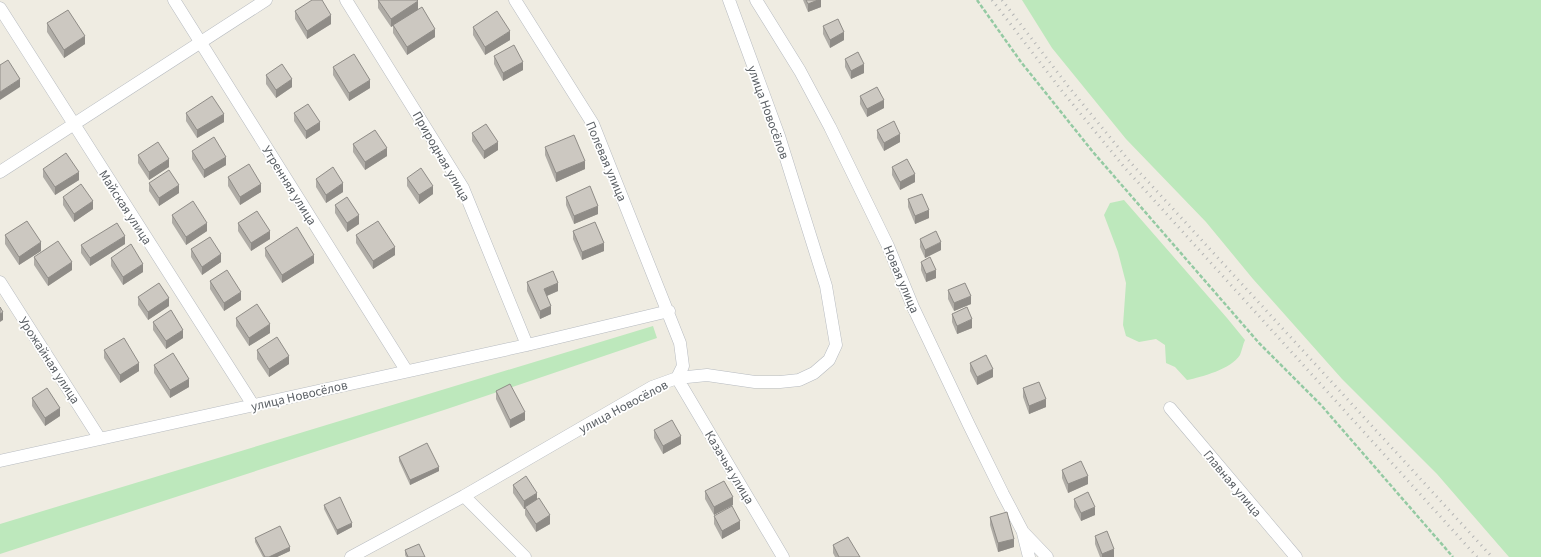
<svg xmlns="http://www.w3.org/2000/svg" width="1541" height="557" font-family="'Source Sans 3',sans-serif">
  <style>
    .green { fill: #bde8bc }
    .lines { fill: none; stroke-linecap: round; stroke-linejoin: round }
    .minor-casing { stroke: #b7bbc0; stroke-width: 13 }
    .path { stroke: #94caa3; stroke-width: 2.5; stroke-dasharray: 4 2; stroke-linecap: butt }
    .minor { stroke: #fff; stroke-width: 12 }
    .rail { stroke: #b4b5b5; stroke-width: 3; stroke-dasharray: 1 5; stroke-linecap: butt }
    .wall { fill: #afaca6 }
    .shaded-wall { fill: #8f8c87 }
    .building { fill: #ccc8c1; stroke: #8f8c87 }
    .labels { text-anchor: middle; stroke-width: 3.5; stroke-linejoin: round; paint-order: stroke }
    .street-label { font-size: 13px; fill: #5a5f64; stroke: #fff }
  </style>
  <rect width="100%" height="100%" fill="#efece2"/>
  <!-- green -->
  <path class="green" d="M1022 0H1541V557H1509L1437 474 1342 379 1253 279 1206 222 1126 139 1052 48Z
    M1124 200 1227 318 1245 340C1243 344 1242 350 1240 355 1231 369 1202 377 1187 380L1175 367 1166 363 1165 345 1156 339 1139 342 1126 336 1123 325 1126 283 1118 252 1104 215 1110 203Z
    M653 326 657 338 447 409 0 554V524Z"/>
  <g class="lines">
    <defs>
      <path id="minor" d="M174 0 406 370
        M346 0 463 188 527 345
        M515 0 593 124 680 343 683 366 677 378 783 557
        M756 0 800 71 830 127 888 246 913 307 969 425 1003 494 1023 532 1047 557
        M0 8 253 405
        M0 172 266 0
        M0 282 100 439
        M1170 408 1296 557
        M0 461 527 345 669 311
        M464 496 525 557
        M1023 533 1029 557
        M351 557 464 496 652 387 677 378 707 375 755 382H780L799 380 814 373 829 360 836 345 826 286 779 136 729 0"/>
    </defs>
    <!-- minor casing -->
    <use href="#minor" class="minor-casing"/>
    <!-- path -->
    <path class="path" d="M977 0 1021 62 1093 152 1259 343 1321 405 1453 557"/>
    <!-- minor -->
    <use href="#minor" class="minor"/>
    <!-- rail -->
    <path class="rail" d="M992 0 1062 91 1125 168 1477 557
      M1002 0 1068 86 1131 163 1492 557"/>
  </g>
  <!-- wall -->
  <path class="wall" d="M378 0H417L418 10 435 37 407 55 393 33V26L391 27 378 8Z
    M803 0H821V7L808 12Z
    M295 11 331 24 307 39 295 19Z
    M47 23 85 44 64 58 47 32Z
    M823 26 844 40 830 48 823 34Z
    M473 27 510 40 485 55 473 35Z
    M494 56 523 70 503 81 494 64Z
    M845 59 864 73 851 79 845 67Z
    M333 67 370 88 349 101 333 75Z
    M266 75 292 87 276 98 266 84Z
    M860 96 884 108 867 117 860 104Z
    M186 113 224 122 197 138 186 121Z
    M294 113 320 130 306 139 294 121Z
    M877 130 900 142 884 151 877 138Z
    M472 133 498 150 484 159 472 141Z
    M353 144 387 156 365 170 353 152Z
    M545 147 585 169 556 182 545 155Z
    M192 151 226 165 204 178 192 159Z
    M138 155 169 167 149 180 138 163Z
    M892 167 915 182 900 190 892 175Z
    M43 169 79 180 55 195 43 177Z
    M228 177 261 192 240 205 228 186Z
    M407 178 433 194 419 204 407 186Z
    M316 179 343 192 326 203 316 187Z
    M149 183 179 193 159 206 149 191Z
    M63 197 93 209 74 222 63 205Z
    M566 197 598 214 574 224 566 205Z
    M908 199 929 218 915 224 908 207Z
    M335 205 359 224 347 232 335 213Z
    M172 215 207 231 186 245 172 223Z
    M238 223 270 239 251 251 238 231Z
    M573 231 604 251 582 260 573 239Z
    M5 235 41 251 19 265 5 244Z
    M356 235 395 255 373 269 356 243Z
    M920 239 941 250 925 258 920 247Z
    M125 244 90 266 81 253V245Z
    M265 248 314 263 282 283 265 256Z
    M191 249 221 262 202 275 191 257Z
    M34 257 72 270 48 286 34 265Z
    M111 258 143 272 123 285 111 266Z
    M921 262 936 278 926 282 921 270Z
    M210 281 241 300 224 311 210 289Z
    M527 282 558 291 547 296 551 314 540 319 527 291Z
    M948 290 971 304 954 311 948 299Z
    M138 297 169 306 148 320 138 305Z
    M952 314 972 328 957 334 952 322Z
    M236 318 270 333 249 346 236 326Z
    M153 322 183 338 166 349 153 330Z
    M104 350 139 371 120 383 104 358Z
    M257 350 289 364 269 377 257 359Z
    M970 363 993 377 977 385 970 371Z
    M154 365 189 387 170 398 154 373Z
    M1023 388 1046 407 1029 414 1023 397Z
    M496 391 525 420 510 428 496 399Z
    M32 398 60 416 45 426 32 406Z
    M654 430 681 444 663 454 654 438Z
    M399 457 439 471 410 485 399 461Z
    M1062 470 1088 484 1068 493 1062 478Z
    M513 485 537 499 550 524 536 532 525 515V509H524L513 493Z
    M705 491 733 505 714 515 705 499Z
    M1074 499 1095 515 1081 521 1074 507Z
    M324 505 352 527 337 535 324 509Z
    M714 516 740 529 722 539 714 524Z
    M990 517 1014 547 998 552 990 525Z
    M1095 536 1114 557H1100L1095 544Z
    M255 538 290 551 277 557H263L255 542Z
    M833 545 860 557H835L833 553Z
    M405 550 425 557H406L405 555Z"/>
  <!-- shaded-wall -->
  <path class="shaded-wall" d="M818 0H821V7L808 12V4Z
    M418 1V10L391 27V19Z
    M331 15V24L307 39V31Z
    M435 29V37L407 55V47Z
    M510 31V40L485 55V47Z
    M844 32V40L830 48V40Z
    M85 36V44L64 58V50Z
    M523 62V70L503 81V73Z
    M864 64V73L851 79V71Z
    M20 79V87L0 100V92Z
    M292 79V87L276 98V90Z
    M370 80V88L349 101V93Z
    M884 100V108L867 117V109Z
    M224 114V122L197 138V130Z
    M320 122V130L306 139V131Z
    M900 134V142L884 151V143Z
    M498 142V150L484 159V151Z
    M387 148V156L365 170V162Z
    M226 157V165L204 178V170Z
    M169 159V167L149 180V172Z
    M585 161V169L556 182V173Z
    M79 172V180L55 195V187Z
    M915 174V182L900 190V182Z
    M343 183V192L326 203V195Z
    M261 184V192L240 205V197Z
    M179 185V193L159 206V198Z
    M433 186V194L419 204V195Z
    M93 201V209L74 222V214Z
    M598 206V214L574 224V216Z
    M929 210V218L915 224V216Z
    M359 215V224L347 232V223Z
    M207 223V231L186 245V237Z
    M270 231V239L251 251V243Z
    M125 236V244L90 266V258Z
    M41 242V251L19 265V257Z
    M941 242V250L925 258V250Z
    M604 243V251L582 260V252Z
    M395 247V255L373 269V261Z
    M221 254V262L202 275V267Z
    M314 255V263L282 283V275Z
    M72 262V270L48 286V278Z
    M143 264V272L123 285V277Z
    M936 270V278L926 282V274Z
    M558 283V291L544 297V289Z
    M241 292V300L224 311V303Z
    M971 296V304L954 311V303Z
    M169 298V306L148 320V312Z
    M551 306V314L540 319V311Z
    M3 312V320L0 322V314Z
    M972 319V328L957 334V326Z
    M270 324V333L249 346V338Z
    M183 330V338L166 349V341Z
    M289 356V364L269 377V369Z
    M139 363V371L120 383V375Z
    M993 369V377L977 385V377Z
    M189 379V387L170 398V390Z
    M1046 399V407L1029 414V406Z
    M60 408V416L45 426V418Z
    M525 412V420L510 428V420Z
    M681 436V444L663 454V446Z
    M439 467V471L410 485V480Z
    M1088 476V484L1068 493V484Z
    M537 493V501L525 507V509H524V501Z
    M733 497V505L714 515V507Z
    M1095 507V515L1081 521V513Z
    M550 515V524L536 532V524Z
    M740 521V529L722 539V531Z
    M352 523V527L337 535V530Z
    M1014 539V547L998 552V543Z
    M290 547V551L277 557H269Z
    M1114 549V557H1102V554Z"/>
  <!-- building -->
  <path class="building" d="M312 0H322L331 15 307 31 295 11Z
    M378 0H417L418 1 391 19Z
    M806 0H818L808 4Z
    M422 7 435 29 407 47 393 25Z
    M68 10 85 36 64 50 47 23Z
    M497 11 510 31 485 47 473 27Z
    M838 19 844 32 830 40 823 26Z
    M514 45 523 62 503 73 494 56Z
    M858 52 864 64 851 71 845 59Z
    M354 54 370 80 349 93 333 67Z
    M8 60 20 79 0 92V65Z
    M282 64 292 79 276 90 266 75Z
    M877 87 884 100 867 109 860 96Z
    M212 96 224 114 197 130 186 113Z
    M308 104 320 122 306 131 294 113Z
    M894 121 900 134 884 143 877 130Z
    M486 124 498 142 484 151 472 133Z
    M375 130 387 148 365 162 353 144Z
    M574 135 585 161 556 173 545 147Z
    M214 137 226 157 204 170 192 151Z
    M158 142 169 159 149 172 138 155Z
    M66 153 79 172 55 187 43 169Z
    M907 159 915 174 900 182 892 167Z
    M249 164 261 184 240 197 228 177Z
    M333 167 343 183 326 195 316 179Z
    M421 168 433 186 419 195 407 178Z
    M169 170 179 185 159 198 149 183Z
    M81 184 93 201 74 214 63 197Z
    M590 186 598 206 574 216 566 197Z
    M922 194 929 210 915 216 908 199Z
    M347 197 359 215 347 223 335 205Z
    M193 201 207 223 186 237 172 215Z
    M257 211 270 231 251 243 238 223Z
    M27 221 41 242 19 257 5 235Z
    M378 221 395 247 373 261 356 235Z
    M595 222 604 243 582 252 573 231Z
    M117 223 125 236 90 258 81 245Z
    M297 227 314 255 282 275 265 248Z
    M936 231 941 242 925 250 920 239Z
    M210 237 221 254 202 267 191 249Z
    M58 241 72 262 48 278 34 257Z
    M131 244 143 264 123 277 111 258Z
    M930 257 936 270 926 274 921 262Z
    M227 270 241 292 224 303 210 281Z
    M553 271 558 283 544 289 551 306 540 311 527 282Z
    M159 283 169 298 148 312 138 297Z
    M965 283 971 296 954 303 948 290Z
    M257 304 270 324 249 338 236 318Z
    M0 307 3 312 0 314Z
    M967 307 972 319 957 326 952 314Z
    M171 310 183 330 166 341 153 322Z
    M277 337 289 356 269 369 257 350Z
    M124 338 139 363 120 375 104 350Z
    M173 353 189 379 170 390 154 365Z
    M986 355 993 369 977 377 970 363Z
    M1039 382 1046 399 1029 406 1023 388Z
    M510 384 525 412 510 420 496 391Z
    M47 388 60 408 45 418 32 398Z
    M672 420 681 436 663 446 654 430Z
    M427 443 439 467 410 480 399 457Z
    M1081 461 1088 476 1068 484 1062 470Z
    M526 476 537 493 524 501 513 485Z
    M724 481 733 497 714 507 705 491Z
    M1088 492 1095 507 1081 513 1074 499Z
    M340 497 352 523 337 530 324 505Z
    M539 498 550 515 536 524 525 507Z
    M732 506 740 521 722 531 714 516Z
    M1007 512 1014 539 998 543 990 517Z
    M280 526 290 547 269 557H265L255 538Z
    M1107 531 1114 549 1102 554 1095 536Z
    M848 537 860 557H839L833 545Z
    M419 544 425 557H408L405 550Z"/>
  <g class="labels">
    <!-- street labels -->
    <g class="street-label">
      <text transform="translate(769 112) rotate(70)" y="5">улица Новосёлов</text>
      <text transform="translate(442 156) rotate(60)" y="5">Природная улица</text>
      <text transform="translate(607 161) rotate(67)" y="5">Полевая улица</text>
      <text transform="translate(290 185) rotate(58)" y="5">Утренняя улица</text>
      <text transform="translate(126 207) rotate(57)" y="5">Майская улица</text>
      <text transform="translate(902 279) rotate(67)" y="5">Новая улица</text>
      <text transform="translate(50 360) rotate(57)" y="5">Урожайная улица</text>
      <text transform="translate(299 395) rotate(-13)" y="5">улица Новосёлов</text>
      <text transform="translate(623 406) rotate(-28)" y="5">улица Новосёлов</text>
      <text transform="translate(730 467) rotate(59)" y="5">Казачья улица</text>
      <text transform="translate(1233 483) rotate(50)" y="5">Главная улица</text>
    </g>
  </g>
</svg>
